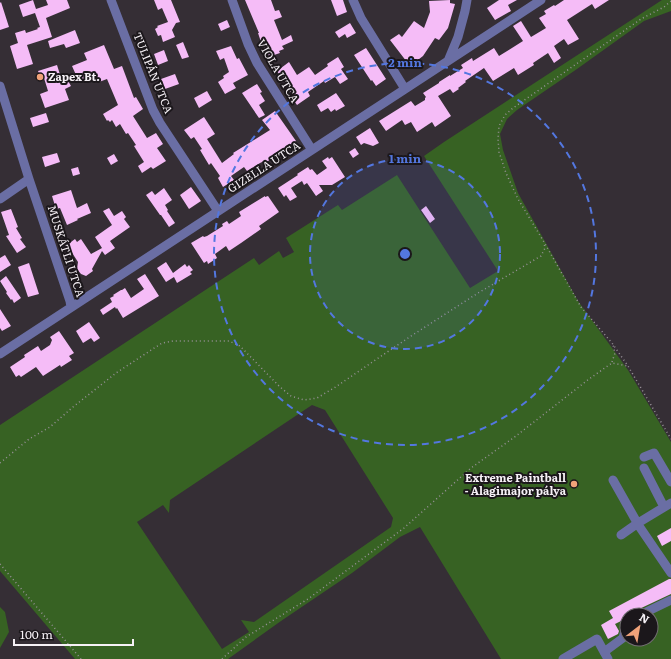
<svg xmlns="http://www.w3.org/2000/svg" width="671" height="659" font-family="Literata,serif">
  <style>
    .green { fill: #376223; fill-rule: evenodd }
    .building { fill: #f5bcf7 }
    .lines { fill: none; stroke-linecap: round; stroke-linejoin: round }
    .path { stroke: #989298; stroke-width: 1.5; stroke-dasharray: 1 3; stroke-linecap: butt }
    .minor { stroke: #6a6ea4; stroke-width: 9 }
    .ring { fill: none; stroke: #5377e0; stroke-width: 2; stroke-dasharray: 7 5 }
    .poi-dot { fill: #f0a279; stroke: #1b171b; stroke-width: 1.5 }
    .labels { text-anchor: middle; stroke-width: 4; stroke-linejoin: round; paint-order: stroke }
    .street-label { font-size: 11px; fill: #f6f1f6; stroke: #1b171b }
    .poi-label { font-size: 11px; font-weight: bold; fill: #f6f1f6; stroke: #1b171b; text-anchor: start }
    .centre { fill: #5377e0; stroke: #1b171b; stroke-width: 2 }
    .ring-label { font-size: 12px; text-anchor: middle; font-weight: bold; fill: #5377e0; stroke: #1b171b; stroke-width: 4; stroke-linejoin: round; paint-order: stroke }
  </style>
  <rect width="100%" height="100%" fill="#352e35"/>
  <!-- green -->
  <path class="green" d="M662 0H671V11L644 21 577 69 517 110 507 119 500 134 503 150 518 193 578 301 628 370 671 442V659H501L420 527 400 537 352 573 281 621 228 659H75L0 571V425L254 258 259 265 279 251 283 258 294 252 286 238 338 205 342 210 397 175 470 288 498 271 424 156 444 142ZM312 405 325 410 393 518 391 527 254 622 241 620 249 632 222 649 137 522 163 505 169 513 170 500ZM627 615H651V639H627Z
    M0 607 5 612 9 632 0 648Z"/>
  <!-- building -->
  <path class="building" d="M33 0 36 9 48 5 46 0H67L70 8 46 18 52 37 27 45 33 64 17 69 10 46 18 43 15 33 25 30 26 33 38 29 37 28 40 27 35 13 23 17 19 5Z
    M154 0H171L180 22 176 23 172 30 175 37 163 42 161 35 158 36 155 29 158 27 157 26 168 22 162 8 158 10Z
    M245 0H271L275 11 279 10 282 17 274 20 282 40 291 35 293 41 282 46 284 49 279 51 280 53 274 55 273 54 269 56 261 42 258 33H259Z
    M331 0H343L347 12 337 16Z
    M450 0V3L455 4 448 28 439 40 435 38 423 56 410 66 390 40 399 34 402 37 414 21 424 28 430 12 429 1Z
    M499 0H517L508 5 511 11 495 20 487 8Z
    M564 0H609L595 9 592 4 567 20 579 39 568 45 564 39 554 46 561 58 554 63 548 53 533 63 534 65 518 75 514 68 493 81 484 68 465 81 466 82 458 88 459 89 453 93 450 89 438 96 451 116 435 127 432 122 417 132 411 122 405 125 402 120 386 131 379 121 411 101 415 106 425 100V98L426 97 423 93 439 83V82L450 75V76L463 68 461 65 472 58 473 61 494 48 499 56 523 41 513 26 521 21 531 37 546 28 539 18 546 14 544 11 554 5 555 6Z
    M1 2 9 27 0 30V3Z
    M227 20 230 27 221 31 218 24Z
    M350 23 356 33 347 38 345 34 339 38 335 32Z
    M75 30 80 43 66 48 64 44 50 48 48 41Z
    M183 42 189 57 182 59 176 45Z
    M104 45 114 69 122 66 134 98 136 97 143 109 133 116 147 138 156 133 163 144 157 148 166 161 153 169 151 167 142 173 138 166 144 162 134 146 136 145 128 133 126 134 120 124 116 127 112 120 110 122 108 120 107 121 103 114 118 105 107 79 99 82 97 77 82 82 78 74 76 75 72 66 87 60 84 53Z
    M231 46 237 59 239 58 248 75 233 83 236 88 225 94 218 82 224 78 223 76 229 72 224 58 220 60 216 51Z
    M366 48 386 79 376 86 372 80 371 81 354 55Z
    M164 50 168 61 158 65 154 54Z
    M338 57 344 67 341 69 348 79 340 84 335 77 325 83 324 81 308 92 310 96 297 105 290 95 292 94 277 71 289 62 297 75 309 67 315 75 328 66 327 64Z
    M57 65 62 81 67 79 71 86 65 89 69 100 45 108 40 94 48 91 44 78 41 79 38 71Z
    M175 74 179 84 165 89 161 79Z
    M257 84 262 92 260 93 265 101 259 105 265 115 259 118 242 93Z
    M207 91 212 100 199 108 194 98Z
    M336 93 345 106 336 111 335 109 331 112 328 108 321 112 317 105Z
    M275 111 296 141 272 155 274 157 265 163 264 161 260 163 247 171 244 167 231 176 234 180 223 187 218 178 220 176 211 163 209 165 200 150 202 149 194 137 191 139 184 130 204 117 215 134 207 139 222 163 234 154 233 153 270 130 262 120Z
    M46 113 49 122 33 127 30 118Z
    M370 128 379 143 373 146 364 143 361 145 356 137Z
    M355 148 359 154 353 158 349 152Z
    M57 153 60 162 45 167 42 157Z
    M114 154 118 161 111 165 107 158Z
    M328 157 329 159 332 157 345 177 332 185H319L323 191 316 196 307 183 304 185 302 181 291 188 297 197 290 201 286 195 284 197 278 188 298 175 297 174 308 167 310 170 312 169 317 175 327 168 322 161Z
    M78 167 80 174 73 176 71 169Z
    M191 187 201 201 189 209 180 195Z
    M164 188 172 200 165 205 168 210 167 211 175 223 169 227 161 215H160L146 195 152 191 155 195Z
    M71 190 77 208 87 203 91 213 77 219 78 220 67 225 60 208 56 209 52 196Z
    M265 196V197L268 196 279 212 259 226 261 229 241 243 229 251 226 246 215 254 217 258 208 264 207 261 204 263 191 243 203 236 204 237 207 236 223 226 222 224 227 221 229 224 241 216 239 212Z
    M426 206 435 219 430 223 421 210Z
    M109 208 114 216 122 211 126 217 124 219 130 227 110 241 115 248 105 255 102 251 92 269 93 271 86 276 81 274 77 269 78 262 67 245 75 239 77 242 81 239 91 254 102 248 95 237 112 225 103 211Z
    M11 209 18 227 16 228 22 238 20 239 26 247 17 253 6 236 9 235 1 212Z
    M5 255 11 265 0 272V258Z
    M166 262 173 273 185 264 187 267 189 265 193 270 190 272 192 274 177 283 174 277 166 282 157 268Z
    M29 263 39 294 28 297 18 267Z
    M145 274 159 296 123 318 117 308 116 309 115 307 103 315 100 310 112 302 110 298 114 296 113 295 121 290H122L125 288 131 298 144 289 137 279Z
    M6 276 21 298 14 303 12 299 11 300 6 293 7 292 0 281Z
    M0 309 11 326 2 331 0 328Z
    M89 322 100 338 94 342 91 338 83 343 76 331Z
    M59 331 74 353 69 356 72 360 61 367 60 365 43 376 36 367 21 377 19 375 16 377 10 367 25 357 24 355 38 346 41 351 50 345 52 340 50 337Z
    M671 528V541L662 546 657 536Z
    M669 579H671V594L637 610 634 614 632 615H627V616L623 618 621 621 615 624 619 631 618 634 608 639 601 625 613 618 609 611Z"/>
  <g class="lines">
    <!-- path -->
    <path class="path" d="M671 1 664 7 641 19 513 108 505 115 499 126 498 139 499 152 506 173 518 199 544 242 581 307 612 343 628 366 671 439
      M612 362 615 353 613 345
      M0 463 29 439 50 427 73 407 116 373 162 343 173 341H229L240 346 280 387 291 396 304 400 317 398 334 388 408 338 478 293 541 256 545 248 544 242
      M0 564 81 659
      M222 659 246 637 308 599 404 528 471 468 516 436 589 379 612 363 628 366"/>
    <!-- minor -->
    <path class="minor" d="M111 0 153 110 160 123 218 211
      M232 0 248 44 257 63 312 150
      M353 0 361 18 405 89
      M448 61 458 37 465 11 467 0
      M0 86 29 179 70 301 71 307
      M0 199 29 179
      M0 354 541 0
      M644 457 654 453 671 482
      M644 468 664 507
      M613 480 639 526 671 573
      M621 535 638 523 671 503
      M640 615 671 600
      M604 652 623 638 627 622
      M563 659 597 639 608 659"/>
  </g>
  <!-- distance rings -->
  <circle cx="405" cy="254" r="95" fill="#5377e0" fill-opacity=".12"/>
  <g class="ring">
    <circle cx="405" cy="254" r="95"/>
    <circle cx="405" cy="254" r="191"/>
  </g>
  <!-- markers -->
  <g class="poi-dot">
    <circle cx="40" cy="77" r="4"/>
    <circle cx="574" cy="484" r="4"/>
  </g>
  <g class="labels">
    <!-- street labels -->
    <g class="street-label">
      <text transform="translate(278 71) rotate(60)" y="4">VIOLA UTCA</text>
      <text transform="translate(153 73) rotate(68)" y="4">TULIPÁN UTCA</text>
      <text transform="translate(264 167) rotate(-33)" y="4">GIZELLA UTCA</text>
      <text transform="translate(66 251) rotate(72)" y="4">MUSKÁTLI UTCA</text>
    </g>
    <!-- poi labels -->
    <g class="poi-label">
      <text x="48" y="81">Zapex Bt.</text>
      <text x="566" y="482" text-anchor="end">Extreme Paintball<tspan x="566" dy="13">- Alagimajor pálya</tspan></text>
    </g>
  </g>
  <circle cx="405" cy="254" r="6" class="centre"/>
  <g class="ring-label">
    <text x="405" y="67">2 min</text>
    <text x="405" y="163">1 min</text>
  </g>
  <!-- north arrow -->
  <g transform="translate(639 627) rotate(31)"><circle r="19" fill="#1b171b" stroke="#736e73"/>
  <path d="M0-3L7 15L0 10L-7 15Z" fill="#f0a279"/>
  <text y="-6" font-size="11" font-weight="bold" text-anchor="middle" fill="#f6f1f6">N</text>
  </g>
  <!-- scale -->
  <path d="M14 639v6h119v-6" fill="none" stroke="#f6f1f6" stroke-width="2"/>
  <text x="20" y="639" font-size="12" fill="#f6f1f6" stroke="#1b171b" stroke-width="3" paint-order="stroke">100 m</text>
</svg>
